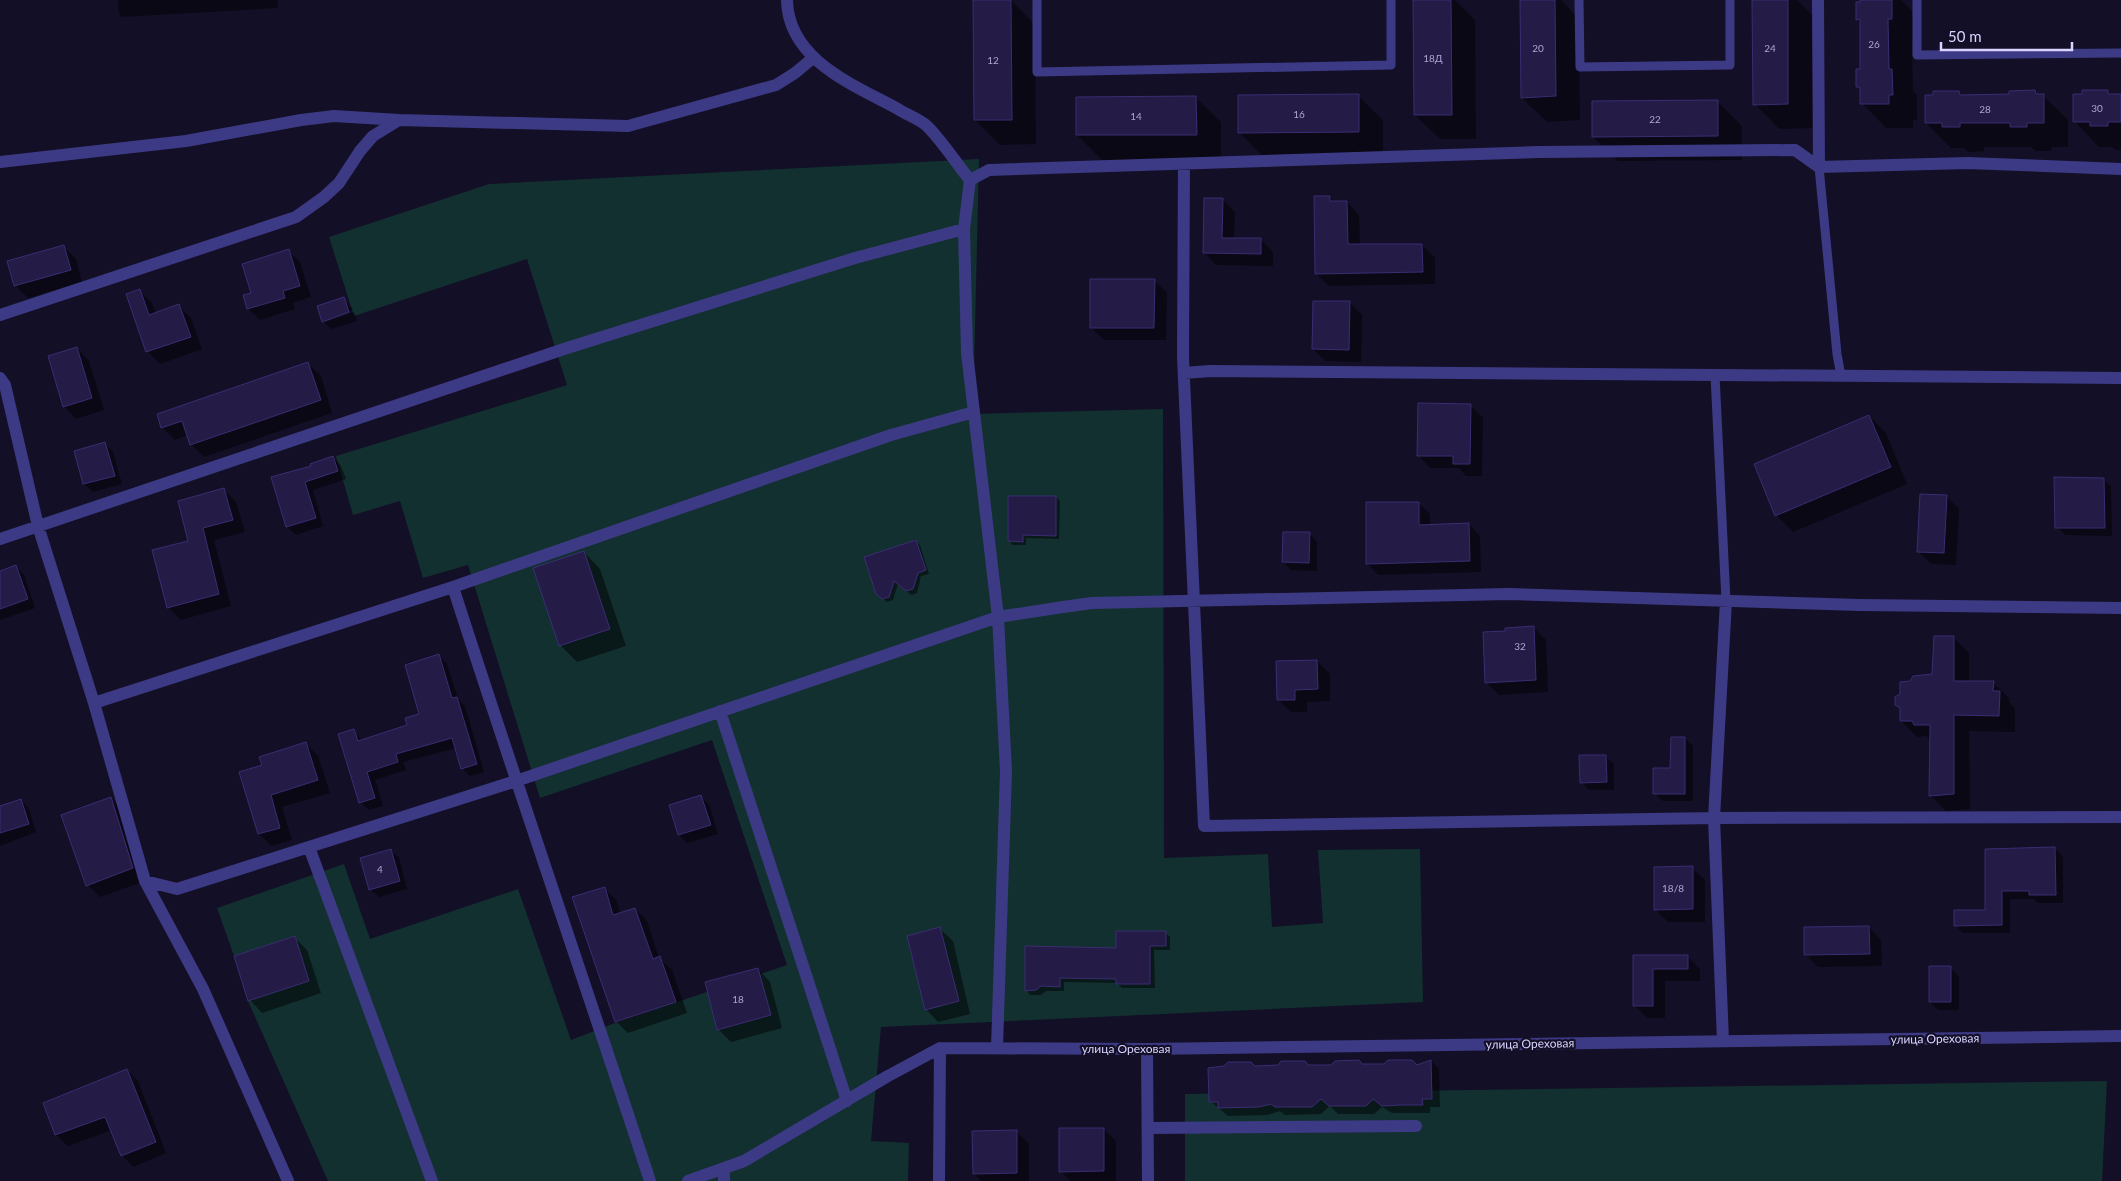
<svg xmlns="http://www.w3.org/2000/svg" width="2121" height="1181" font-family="Lato,sans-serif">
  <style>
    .green { fill: #12302f }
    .shadow { fill: #0007 }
    .building { fill: #241b47; stroke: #3b2d73 }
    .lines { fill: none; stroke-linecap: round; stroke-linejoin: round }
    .lane { stroke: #3d3a85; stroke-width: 9 }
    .street { stroke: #3d3a85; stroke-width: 12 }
    .labels { text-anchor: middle; stroke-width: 4.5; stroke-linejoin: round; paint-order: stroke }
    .number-label { font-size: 10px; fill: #aca6d1 }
    .street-label { font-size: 12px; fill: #d9d4ff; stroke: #130f26 }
  </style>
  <rect width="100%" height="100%" fill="#130f26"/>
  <!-- green -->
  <path class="green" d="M979 159 973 414 1163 409 1164 858 1268 854 1272 927 1323 923 1318 850 1420 849 1423 1002 881 1027 871 1141 909 1143 908 1181H328L248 1001 309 981 295 936 234 956 217 908 344 864 370 939 518 889 571 1040 615 1023 787 965 712 740 540 798 468 565 423 578 400 501 353 515 336 456 567 385 527 259 354 316 329 237 489 184Z
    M2107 1081 2102 1181H1185V1094Z"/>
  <!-- shadow -->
  <path class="shadow" d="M118 0H278V8L122 17 119 13Z
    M1011 0 1035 25 1036 144 1000 145 975 120Z
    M1414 0H1455L1475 20 1476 139H1440L1415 115Z
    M1521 0H1561L1579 19 1580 120 1547 122 1522 98Z
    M1754 0H1797L1812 15 1813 128 1779 129 1755 104Z
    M1861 0H1901L1912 11V15L1916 19V43H1912L1913 91 1917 95V120L1913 119V128H1886L1862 103V90L1858 86 1861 71V23L1857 19Z
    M2107 91 2111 95H2121V150H2116L2112 147H2099L2075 122Z
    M1959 92 1963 96H2010L2035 92 2039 96H2043L2068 120V147H2052L2051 151H2036L2031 147H1984V151L1968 152 1964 148H1951L1926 123Z
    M1358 96 1383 120V157L1264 158 1240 133Z
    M1196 98 1221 122V159L1102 160 1077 135Z
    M1717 101 1742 126V160L1618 161 1593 137Z
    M1330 197 1335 202H1347L1359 215 1360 245H1422L1435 258V284L1329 286 1316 274Z
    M1222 199 1235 212 1234 239 1261 240 1273 252V266L1216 265 1204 252Z
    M63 246 76 259 82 282 28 298 15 285Z
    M288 251 300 262 311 297 293 303 295 309 260 320 248 309 253 293Z
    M1154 280 1167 293 1166 340H1104L1091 328Z
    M139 290 152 303 156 314 179 306 191 318 202 349 160 364 148 352 127 294Z
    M344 299 353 310 326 319V322L354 312 357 321 331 329 323 321Z
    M1350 303 1362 315 1361 362 1326 361 1313 349Z
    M77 348 89 361 104 410 76 419 64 406Z
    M308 364 321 376 332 413 204 457 191 444 188 435 175 440 162 427Z
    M1470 405 1483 418 1482 476H1466L1459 468H1430L1418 455Z
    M1869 416 1886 433 1907 484 1793 532 1776 515Z
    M105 444 113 452 122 484 93 492 84 484 76 452Z
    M333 457 341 466 346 479 313 490 323 526 296 535 287 527 273 478 312 466Z
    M2103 479 2111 487 2112 536 2065 535 2057 527Z
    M224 490 236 502 245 532 214 540 231 606 181 620 168 607 190 542Z
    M1946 496 1959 509 1956 565 1931 564 1918 551Z
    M1056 497 1060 501 1059 539 1026 538V545H1013L1009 541Z
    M1418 503 1430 514V526L1469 524 1480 536 1481 572 1378 575 1367 563Z
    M1309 533 1317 542V571L1291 570 1283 562Z
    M916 541 920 545 929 574 921 576 917 593 911 595 898 584 893 600 887 602 882 598Z
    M584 552 600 569 626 646 577 662 560 645Z
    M16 567 24 575 35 608 0 620V572Z
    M1534 628 1546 640 1548 692 1499 695 1486 682Z
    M1953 637 1969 653V682L1993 683 2009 698V702L2015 708V732L1969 731 1970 809 1946 811 1930 795 1931 741 1926 736 1917 737 1901 721V709L1896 705 1910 683 1934 675Z
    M439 656 447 664 458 699 465 706 484 772 470 776 462 768 456 748 403 762 406 770 375 780 383 806 369 810 360 802 353 730 362 741 409 725 421 715Z
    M1317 661 1330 674V701L1307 702V712H1291L1278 700Z
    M1685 738 1693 746V801H1663L1654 793 1672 769Z
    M306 744 318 756 330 793 282 807 292 840 272 846 259 834 241 772 263 766Z
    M1605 756 1614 764V790H1589L1581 782Z
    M701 797 709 805 718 834 687 843 679 835Z
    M111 798 123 811 145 881 100 897 88 885Z
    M21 800 29 809 36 832 0 846V808Z
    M2055 849 2063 857V903H2038L2034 899H2010V933H1963L1955 925 1986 911V850Z
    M390 850 399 858 407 889 379 897 370 889Z
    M1692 868 1705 880V922H1668L1655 909Z
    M604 888 616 900 621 914 635 909 647 921 659 958 672 970 687 1013 628 1033 616 1021Z
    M1869 927 1881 940 1882 966 1818 967 1805 954Z
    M940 929 953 941 970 1014 938 1022 926 1009Z
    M1165 932 1170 937V950H1154L1155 988H1122L1117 983 1064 982V991H1046L1041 995H1030L1026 990Z
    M294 937 307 950 321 993 262 1013 250 1000Z
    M1687 956 1700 969V981H1665V1018H1647L1634 1005 1635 957Z
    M1950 968 1959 976V1010H1938L1930 1002Z
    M758 969 770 982 782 1028 731 1042 718 1029Z
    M1431 1061 1439 1069 1440 1107H1430V1113H1392L1382 1107 1374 1114H1338L1330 1106 1321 1114 1285 1115 1280 1111 1267 1115 1228 1116 1210 1101 1255 1067 1417 1066Z
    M127 1070 138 1081 166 1153 133 1167 122 1155 112 1130 68 1146 56 1135 45 1104Z
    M1103 1129 1116 1141V1181H1070L1061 1171Z
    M1016 1131 1029 1144V1181H981L974 1174Z"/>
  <!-- building -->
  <path class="building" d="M973 0H1011L1012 120H974Z
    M1413 0H1451L1452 115H1414Z
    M1520 0H1555L1556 96 1521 98Z
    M1752 0H1788V104L1753 105Z
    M1860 0H1892V19H1888L1889 69H1892L1893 95H1889V104H1860V87H1856V69H1860V19L1856 20V2H1860Z
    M2035 90 2036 94H2044V123H2027V127H2010V123H1960V127H1942V123H1925V95H1933V91H1959L1960 95 2009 94V91Z
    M2082 90H2108V94H2121V122H2108V126H2090V122H2073V94H2082Z
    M1359 94V132L1238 133V95Z
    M1196 96 1197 135H1076V97Z
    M1718 100V136L1592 137V101Z
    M1314 196H1330V201H1347L1348 244H1422L1423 272 1315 274Z
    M1204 198H1223L1222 238H1261V254L1203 253Z
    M64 245 71 270 14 286 7 261Z
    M289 249 300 286 283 291 285 298 247 309 243 295 251 293 242 264Z
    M1090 279H1155L1154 328H1090Z
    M140 289 149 315 179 304 191 337 146 352 126 294Z
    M344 297 349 312 322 322 317 306Z
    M1313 301H1350L1349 350 1312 349Z
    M77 347 92 398 63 407 48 356Z
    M308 362 321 400 190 445 182 421 161 428 157 414Z
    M1418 403 1471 404 1470 464H1453V456H1417Z
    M1869 415 1891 467 1775 516 1754 464Z
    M105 442 115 476 83 484 74 451Z
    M333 456 338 471 305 482 316 518 286 527 271 477 311 466 310 464Z
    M2054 477 2104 478 2105 528H2055Z
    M224 488 233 520 203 528 219 594 167 608 152 550 188 541 178 501Z
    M1920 494 1947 495 1944 553 1917 552Z
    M1008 496H1056V536L1023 535V542L1008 541Z
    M1366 502H1419V525L1469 523 1470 561 1366 564Z
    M1283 532H1310L1309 563 1282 562Z
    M916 540 926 570 918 573 913 589 906 591 894 581 889 597 882 599 876 594 864 557Z
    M584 551 610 629 559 646 533 568Z
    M16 565 28 599 0 609V571Z
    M1534 626 1536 680 1485 683 1483 632 1505 631V628Z
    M1934 636H1954V681H1994L1993 691H2000L1999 716 1954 715V794L1929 796 1930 725H1914L1912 721H1900V708L1895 705V697L1900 694V682L1910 681 1913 676 1932 674Z
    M439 654 452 698 457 697 477 764 461 769 452 738 396 754 398 762 367 772 375 798 359 803 338 734 354 729 358 741 407 725 405 718 419 714 405 665Z
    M1317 660 1318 689 1295 690V700H1277L1276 661Z
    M1671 737H1685V794H1653V768H1670Z
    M306 742 318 780 271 795 280 828 258 834 239 772 262 765 259 757Z
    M1579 755H1606L1607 782 1580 783Z
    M701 795 711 825 678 835 669 805Z
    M111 797 133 868 86 886 61 815Z
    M21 799 29 824 0 833V806Z
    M2055 847 2056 895H2029V891H2002V925L1954 926V910H1985V849Z
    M391 849 400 881 369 890 360 858Z
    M1693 866V909L1654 910V867Z
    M605 887 613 915 635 908 653 959 660 956 676 1002 615 1022 572 897Z
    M1869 926 1870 954 1804 955V927Z
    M940 927 959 1001 925 1010 907 936Z
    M1116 931H1166V946H1150V984H1116V979L1060 978V987L1041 986 1036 990 1025 991V946L1116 948Z
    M295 936 309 981 248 1001 234 956Z
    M1633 955H1688V969H1653V1006H1633Z
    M1929 966H1951V1002H1929Z
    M758 968 771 1015 717 1030 705 982Z
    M1359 1060 1362 1064H1384L1388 1060H1412L1417 1065 1431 1060 1432 1099H1422L1423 1105H1401L1382 1106 1373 1099 1366 1106H1329L1321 1099 1312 1107H1275L1271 1104 1259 1107 1218 1108V1102H1209L1208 1068 1224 1066 1228 1062H1251L1255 1066 1278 1065 1281 1061H1305L1308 1065H1331L1335 1061Z
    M127 1069 156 1142 121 1156 105 1117 55 1135 43 1103Z
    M1059 1128H1104V1171L1059 1172Z
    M1017 1130V1173L973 1174 972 1131Z"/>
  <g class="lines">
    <!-- lane -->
    <path class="lane" d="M1037 0V72L1391 65V0
      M1579 0 1580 67 1730 65V0
      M1917 0V55L2121 53
      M1819 167 1837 354 1841 376
      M1715 375 1726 601"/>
    <!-- street -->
    <path class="street" d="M787 0C788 60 854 85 898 109 907 115 920 119 927 126 943 142 956 163 970 180L964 229 967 353 998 617 1006 771 997 1048
      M1818 0 1819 167
      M0 162 186 141 301 120 334 116 399 120 628 126 776 85 795 73 813 58
      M1184 164 1183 357 1204 826 1714 818 2121 817
      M970 180 989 170 1539 152 1795 150 1819 167 1967 163 2121 169
      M0 315 296 217 324 197 339 183 360 151 373 136 399 120
      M1184 373 1210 371 2121 378
      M0 378 5 385 38 526 94 703 145 881 203 989 288 1181
      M0 539 567 348 855 258 964 229
      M453 587C517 786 585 983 650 1181
      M94 703 453 587 891 435 974 412
      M720 711 847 1101
      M309 847 432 1181
      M145 881 177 889 516 781 998 617 1063 607 1092 603 1509 594 1860 605 2121 608
      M1723 1041 1714 818 1726 601
      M1147 1049 1148 1181
      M1148 1128 1416 1126
      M688 1181 744 1161 888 1076 940 1048 1147 1049 2121 1036
      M724 1181V1168
      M939 1181 940 1048"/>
  </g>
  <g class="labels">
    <!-- number labels -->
    <g class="number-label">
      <text x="1874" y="48">26</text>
      <text x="1538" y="52">20</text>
      <text x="1770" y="52">24</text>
      <text x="1433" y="62">18Д</text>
      <text x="993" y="64">12</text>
      <text x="2097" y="112">30</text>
      <text x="1985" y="113">28</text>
      <text x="1299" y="118">16</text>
      <text x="1136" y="120">14</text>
      <text x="1655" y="123">22</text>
      <text x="1520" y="650">32</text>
      <text x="380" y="873">4</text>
      <text x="1673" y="892">18/8</text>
      <text x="738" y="1003">18</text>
    </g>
    <!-- street labels -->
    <g class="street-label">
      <text transform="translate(1935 1039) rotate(-1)" y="4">улица Ореховая</text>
      <text transform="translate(1530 1044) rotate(-1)" y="4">улица Ореховая</text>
      <text x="1126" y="1053">улица Ореховая</text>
    </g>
  </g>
  <!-- scale -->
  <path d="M1941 42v8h131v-8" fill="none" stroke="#d9d4ff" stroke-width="2.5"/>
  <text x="1948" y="42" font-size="15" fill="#d9d4ff" stroke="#130f26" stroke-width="4" paint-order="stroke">50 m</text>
</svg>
